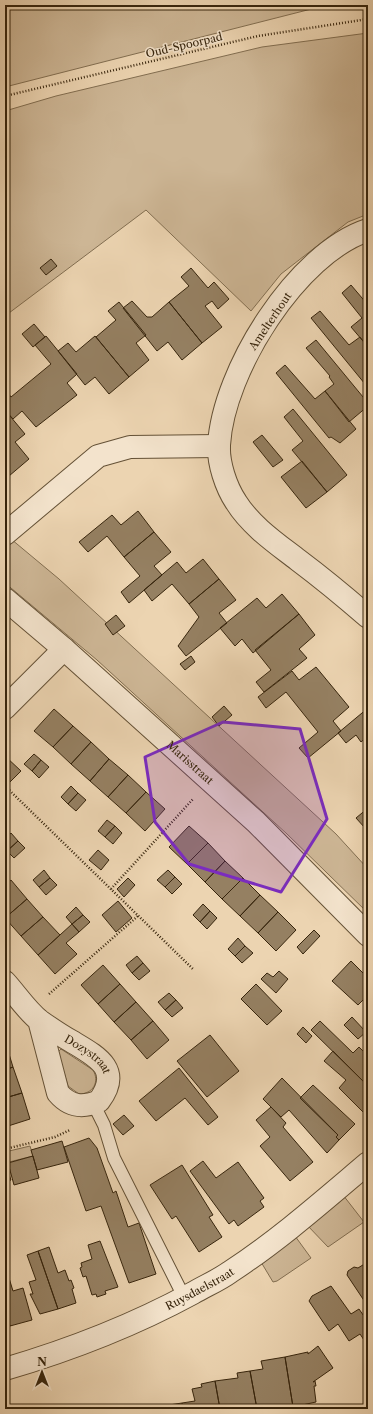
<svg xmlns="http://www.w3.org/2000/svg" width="373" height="1414" font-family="'Libre Caslon Text',serif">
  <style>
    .green { fill: #cdb695; stroke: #826e51 }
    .building { fill: #958062; stroke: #37250d }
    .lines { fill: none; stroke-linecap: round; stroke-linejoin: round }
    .lane-casing { stroke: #645136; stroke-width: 14 }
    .street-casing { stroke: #645136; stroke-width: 24 }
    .path { stroke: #37250d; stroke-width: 2.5; stroke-dasharray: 1 2; stroke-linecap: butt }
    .lane { stroke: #f3e3cc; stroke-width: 12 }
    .street { stroke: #f3e3cc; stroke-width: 22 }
    .marked { fill: #7b2cbf; fill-opacity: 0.2; stroke: #7b2cbf; stroke-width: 3; stroke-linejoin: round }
    .labels { text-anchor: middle; stroke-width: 3; stroke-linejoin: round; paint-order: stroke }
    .street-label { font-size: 11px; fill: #37250d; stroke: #f3e3cc }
  </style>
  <rect width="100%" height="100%" fill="#ecd4b1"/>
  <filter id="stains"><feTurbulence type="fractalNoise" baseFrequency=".005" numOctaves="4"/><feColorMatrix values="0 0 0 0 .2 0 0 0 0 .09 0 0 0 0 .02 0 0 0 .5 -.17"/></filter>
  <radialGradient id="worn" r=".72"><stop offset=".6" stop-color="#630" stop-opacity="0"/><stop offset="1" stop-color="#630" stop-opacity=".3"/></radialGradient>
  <!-- green -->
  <path class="green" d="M5 5H327L5 87Z
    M368 33V214L348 222 281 274 251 311 146 210 5 316V111L56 96 262 47Z
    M5 534 59 579 336 834 368 869V913L287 834 97 660 5 583Z
    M61 1049 93 1070C100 1082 93 1094 79 1094L68 1086 58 1052Z
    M30 1146 33 1156 5 1163V1152Z
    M343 1195 364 1222 328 1247 307 1225Z
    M295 1236 311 1258 277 1281 273 1282 261 1262Z"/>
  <!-- building -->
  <path class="building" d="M51 259 57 266 46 275 40 268Z
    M191 268 208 288 214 282 229 299 218 309 212 301 205 306 222 327 202 343 169 302 189 286 181 277Z
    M351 285 368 305V347L351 327 362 318 342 293Z
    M132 301 147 317H152L169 302 202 343 182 360 168 342 157 351 123 308Z
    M119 302 146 335 136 343 149 360 129 377 96 337 116 320 108 311Z
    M320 311 349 345 360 337 368 347V381L365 384 311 318Z
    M34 324 45 337 33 347 22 334Z
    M46 336 77 374 67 383 77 395 36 427 22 411 13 419 5 410V389L11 397 51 364 35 345Z
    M95 336 129 377 109 394 95 377 85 385 58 351 68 343 76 352Z
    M316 340 368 403V406L349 422 325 391 334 384 329 377 330 376 306 348Z
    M285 365 315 399 325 391 356 429 340 443 331 437 329 438 276 373Z
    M293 409 347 475 327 492 292 450 303 441 284 417Z
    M5 410 25 434 15 442 29 459 9 476 5 471Z
    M262 435 283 460 273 467 253 442Z
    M302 461 327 492 306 508 281 477Z
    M138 511 154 532 124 557 107 536 88 552 79 542 112 515 121 525Z
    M154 532 171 552 154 566 162 575 129 603 121 592 140 576 124 557Z
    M203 559 219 579 189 604 172 584 152 601 144 590 177 562 186 573Z
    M219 579 236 600 219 613 227 623 186 656 178 646 199 617 189 604Z
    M282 594 299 614 253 653 242 639 235 646 220 628 257 598 266 608Z
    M299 614 315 635 299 649 307 658 264 692 256 682 271 670 255 650Z
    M116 615 125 626 113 635 105 624Z
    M191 656 195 662 185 670 180 664Z
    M316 667 349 707 333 721 341 731 308 758 299 748 318 732 286 692 266 708 258 697 292 671 299 680Z
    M224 706 232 715 219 726 212 717Z
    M368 708V736L361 742 356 735 346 743 338 733Z
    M54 709 73 726 53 747 34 731Z
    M73 726 91 742 71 764 53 747Z
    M91 742 109 759 90 781 71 764Z
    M34 754 41 760 32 771 24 764Z
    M5 756 21 771 9 783 5 779Z
    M109 759 128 775 108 797 90 781Z
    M41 760 49 767 39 778 32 771Z
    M128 775 146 792 126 813 108 797Z
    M71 786 78 793 68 804 61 797Z
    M146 792 165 809 145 831 126 813Z
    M78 793 86 800 76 811 68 804Z
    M368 808V826L365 828 356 818Z
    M107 820 115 826 105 837 98 831Z
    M115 826 122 833 113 844 105 837Z
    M189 826 208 843 187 864 169 847Z
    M11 833 18 841 7 851 5 848V839Z
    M18 841 25 848 14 858 7 851Z
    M208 843 225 861 205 882 187 864Z
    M98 850 109 860 101 870 89 860Z
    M225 861 243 878 222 899 205 882Z
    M44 870 50 878 39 887 33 880Z
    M168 870 175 877 165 887 157 880Z
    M175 877 182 884 172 894 165 887Z
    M50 878 57 885 46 895 39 887Z
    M128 878 135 885 124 897 117 889Z
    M243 878 260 895 240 916 222 899Z
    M11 880 27 899 5 918V885Z
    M260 895 278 912 258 933 240 916Z
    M27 899 43 917 21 936 5 918Z
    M118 901 132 918 116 932 102 915Z
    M203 904 210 911 200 922 193 915Z
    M76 907 83 915 72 924 66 917Z
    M210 911 217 918 207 929 200 922Z
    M278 912 296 930 276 951 258 933Z
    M83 915 90 922 79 932 72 924Z
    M43 917 60 935 38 955 21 936Z
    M72 924 79 932 66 943 77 954 55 974 38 955Z
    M314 930 320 936 303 954 297 947Z
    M238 938 245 946 235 956 228 949Z
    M245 946 253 953 242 963 235 956Z
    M137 956 143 963 132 973 126 965Z
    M351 961 368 978V995L358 1005 332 981Z
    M143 963 150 971 139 980 132 973Z
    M103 965 120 984 98 1004 81 985Z
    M279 971 288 979 276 993 261 979 267 973 273 977Z
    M120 984 136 1002 114 1022 98 1004Z
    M256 984 282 1011 267 1025 241 999Z
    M169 993 176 1000 165 1010 158 1002Z
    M176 1000 183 1008 172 1017 165 1010Z
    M136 1002 153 1021 131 1040 114 1022Z
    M352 1017 366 1032 358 1039 344 1025Z
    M153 1021 169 1040 147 1059 131 1040Z
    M320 1021 353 1053 359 1047 368 1056V1086L311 1030Z
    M303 1027 312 1036 306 1043 297 1034Z
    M210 1035 239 1071 207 1097 177 1061Z
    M5 1041 13 1067 5 1070Z
    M333 1051 368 1086V1114L366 1115 339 1088 346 1080 324 1061Z
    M13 1067 22 1093 5 1098V1070Z
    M179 1068 218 1117 208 1125 185 1098 156 1121 139 1101Z
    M282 1078 338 1135 336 1137 339 1140 327 1153 289 1110 281 1117 263 1099Z
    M313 1085 355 1124 339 1140 336 1137 338 1135 300 1098Z
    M22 1093 30 1119 5 1127V1098Z
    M271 1107 286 1123 283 1127 313 1162 290 1181 260 1146 270 1137 256 1120Z
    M124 1115 134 1126 123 1135 113 1124Z
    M89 1138 97 1148 113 1193 116 1191 128 1227 139 1223 156 1274 129 1283 101 1206 86 1211 64 1147Z
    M62 1141 68 1162 37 1170 31 1150Z
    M33 1156 39 1178 14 1185 8 1163Z
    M203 1161 216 1178 238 1162 264 1198 260 1201 264 1207 238 1226 234 1220 229 1224 190 1171Z
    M5 1164 11 1180 5 1182Z
    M182 1165 213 1215 209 1217 222 1237 199 1252 176 1216 172 1219 150 1185Z
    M100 1241 118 1287 105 1291 106 1294 97 1297 96 1294 92 1295 86 1276 83 1277 80 1268 82 1267 81 1263 92 1259 88 1245Z
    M49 1247 58 1273 65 1270 69 1281 71 1280 74 1288 72 1289 76 1303 58 1309 38 1251Z
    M38 1251 58 1309 40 1314 30 1294H33L29 1282 36 1280 27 1255Z
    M366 1263 368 1266 367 1305 347 1275 348 1271 354 1267 358 1268Z
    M5 1265 13 1291 23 1288 32 1320 10 1326 5 1310Z
    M331 1286 351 1314 359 1309 368 1322V1346L360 1334 349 1341 338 1324 329 1331 309 1301 312 1296Z
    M5 1310 10 1326 5 1328Z
    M318 1346 333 1368 313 1382 315 1381 316 1386H314L316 1402 293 1407 285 1357 308 1352V1354Z
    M285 1357 293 1407 280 1409H257L250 1371 263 1369 261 1361Z
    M250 1371 257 1409H220L215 1381 238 1378 237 1373Z
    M215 1381 220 1409H183L182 1403 195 1401 192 1389 202 1387 201 1384Z
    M182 1403 183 1409H170L169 1405Z"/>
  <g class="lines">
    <defs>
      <path id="lane" d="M93 1103 104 1125 114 1158 184 1297"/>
      <g id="street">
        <path d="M368 230C297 253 223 371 219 445 218 463 226 487 236 502 251 526 276 543 298 560 322 578 345 597 368 617"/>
        <path d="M5 534 98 456 130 447 219 446"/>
        <path id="s1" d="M5 599 64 649 256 822 368 935"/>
        <path d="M5 708 64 649"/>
        <path id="s2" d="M5 982C16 994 27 1011 40 1021 50 1028 60 1035 71 1041 96 1056 123 1069 99 1101 83 1108 70 1107 58 1093L39 1020"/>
        <path id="s3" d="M5 1369C70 1350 134 1325 193 1293 205 1286 219 1280 230 1272 279 1240 323 1201 368 1163"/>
      </g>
    </defs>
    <!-- lane casing -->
    <use href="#lane" class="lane-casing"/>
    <!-- street casing -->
    <use href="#street" class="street-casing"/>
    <!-- path -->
    <path class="path" d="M5 96 258 36 368 19
      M5 786 194 970
      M111 889 193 799
      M49 994 139 915
      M5 1149 55 1137 70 1130"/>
    <!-- lane -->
    <use href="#lane" class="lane"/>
    <!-- street -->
    <use href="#street" class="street"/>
  </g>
  <!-- marked area -->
  <path class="marked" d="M223 722 300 729 327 819 281 892 189 864 155 822 145 757Z"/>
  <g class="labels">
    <!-- street labels -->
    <g class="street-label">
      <text transform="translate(184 45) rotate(-13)" y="4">Oud-Spoorpad</text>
      <text transform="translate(270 321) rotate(-56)" y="4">Amelterhout</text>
      <text dy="4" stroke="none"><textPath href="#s1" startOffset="247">Marisstraat</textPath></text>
      <text dy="4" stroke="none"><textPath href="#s2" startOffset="111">Dozystraat</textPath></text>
      <text dy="4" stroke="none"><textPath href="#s3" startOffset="211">Ruysdaelstraat</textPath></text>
    </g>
  </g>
  <!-- margin -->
  <rect width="373" height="1414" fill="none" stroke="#ecd4b1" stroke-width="20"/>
  <rect x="6" y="6" width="361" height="1402" fill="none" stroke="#37250d" stroke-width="2"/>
  <rect x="10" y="10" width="353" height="1394" fill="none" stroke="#37250d"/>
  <!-- north arrow -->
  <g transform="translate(42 1372)" stroke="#f3e3cc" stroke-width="3" paint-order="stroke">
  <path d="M0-3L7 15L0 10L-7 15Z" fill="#37250d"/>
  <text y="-6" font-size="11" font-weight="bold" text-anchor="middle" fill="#37250d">N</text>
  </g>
  <rect width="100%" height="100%" filter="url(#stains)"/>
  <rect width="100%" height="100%" fill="url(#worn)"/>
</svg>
